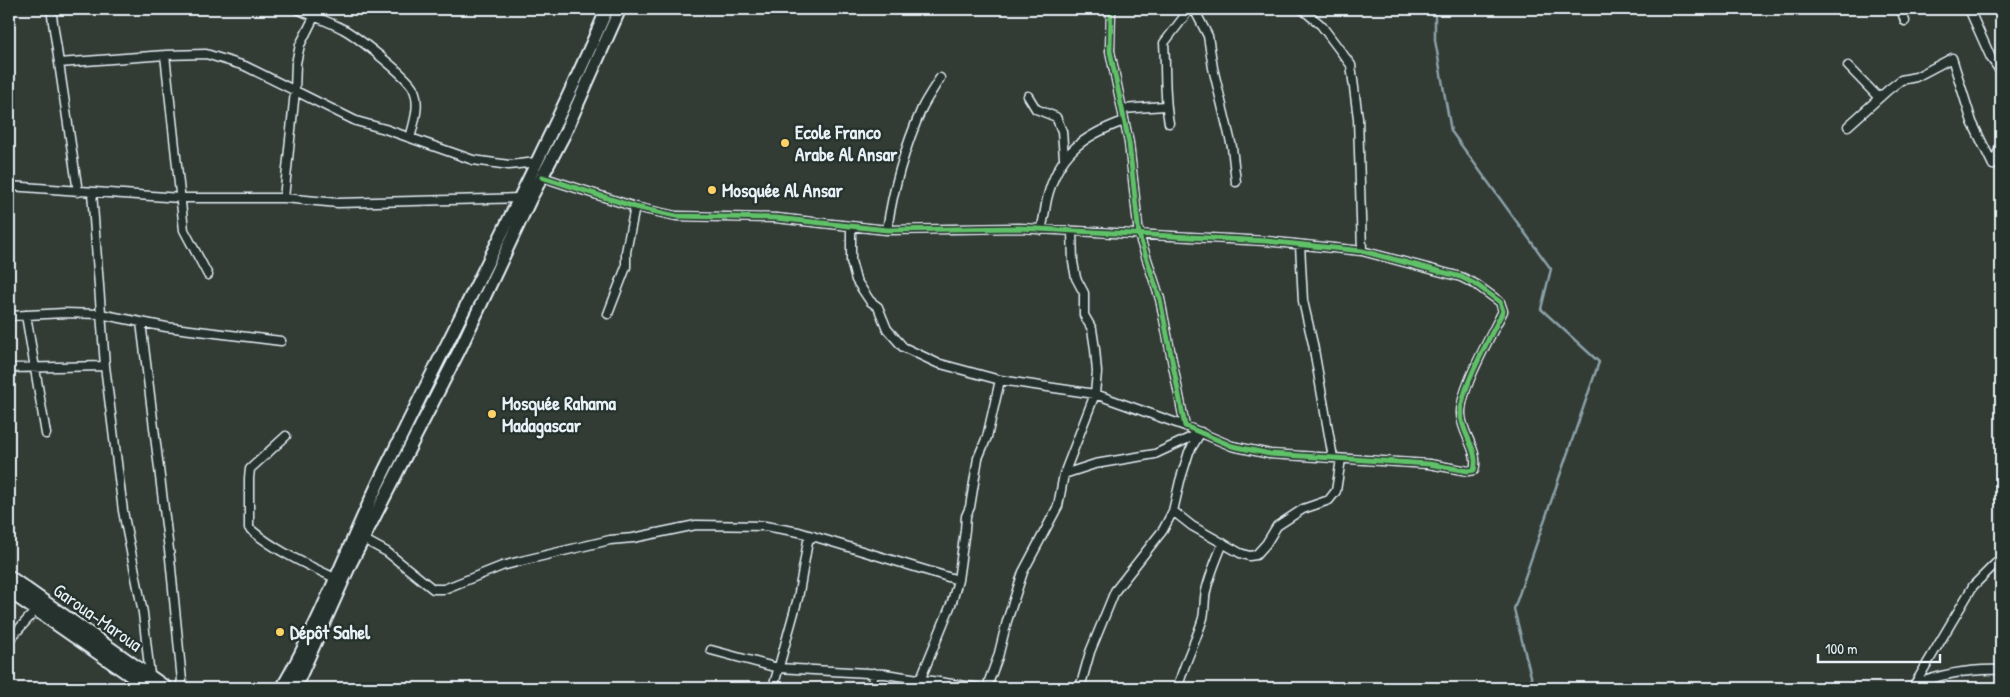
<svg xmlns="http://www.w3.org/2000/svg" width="2010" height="697" font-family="'Patrick Hand',sans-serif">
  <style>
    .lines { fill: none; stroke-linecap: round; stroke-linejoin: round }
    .stream { stroke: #8aa2a8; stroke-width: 2.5 }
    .minor-casing { stroke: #e8f1f8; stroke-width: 11 }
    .primary-casing { stroke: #e8f1f8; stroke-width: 15 }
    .trunk-casing { stroke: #e8f1f8; stroke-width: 16 }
    .minor { stroke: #26332d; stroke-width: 8 }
    .primary { stroke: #26332d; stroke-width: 11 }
    .trunk { stroke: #26332d; stroke-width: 12 }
    .cycleway-casing { stroke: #26332d; stroke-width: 8 }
    .cycleway { stroke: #61c268; stroke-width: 5 }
    .poi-dot { fill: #ffd166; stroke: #26332d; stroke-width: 2 }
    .labels { text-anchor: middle; stroke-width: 5; stroke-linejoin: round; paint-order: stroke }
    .poi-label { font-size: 19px; font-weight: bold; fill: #e8f1f8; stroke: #26332d; text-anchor: start }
    .street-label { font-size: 19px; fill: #e8f1f8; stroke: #26332d }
  </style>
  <rect width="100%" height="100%" fill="#333b35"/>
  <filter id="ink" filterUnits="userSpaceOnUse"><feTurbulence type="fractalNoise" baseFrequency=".02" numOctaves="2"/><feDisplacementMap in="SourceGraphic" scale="10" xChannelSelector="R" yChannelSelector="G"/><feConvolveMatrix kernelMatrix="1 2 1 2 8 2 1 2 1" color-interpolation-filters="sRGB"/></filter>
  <g filter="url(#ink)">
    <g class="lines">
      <!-- stream -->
      <path class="stream" d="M1435 9V40L1451 131 1551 269 1541 309 1599 362 1514 609 1534 688"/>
      <defs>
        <path id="minor" d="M51 9 78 192
          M297 9C312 16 328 21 343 29 355 35 408 77 413 88 421 103 414 123 410 138
          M1194 9 1208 36 1213 68 1232 147 1236 182
          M1302 9 1321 25 1351 65 1358 118 1362 251
          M1901 9 1905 21
          M1969 9 1991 58 2001 72
          M165 55 184 230 208 275
          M59 63 165 55 206 54 245 66 356 121 385 129 473 160 509 165 537 162
          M1848 66 1879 98
          M1028 96 1036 109 1056 117 1062 131 1064 158
          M1122 109 1165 106
          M1169 123C1164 97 1166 69 1164 43L1190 9
          M1848 126 1888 90 1901 80 1916 77 1952 58 1972 122 1993 165
          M1993 165 2001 145
          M542 177 635 207 676 216 776 218 887 230 1019 228 1266 241 1362 251 1461 277 1477 285 1500 302 1503 311C1491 336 1460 389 1461 414 1461 433 1480 451 1474 470L1468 471 1429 464 1270 454 1232 446 1185 426 1160 299 1139 235 1129 143 1110 51 1111 9
          M9 186 180 198H284L338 203 521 198
          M92 192 105 366 123 511 143 613 150 676
          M284 198 295 91 296 63 300 45 314 17
          M851 227V261L856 280 870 301 878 307 887 329 903 347 937 363 1000 380 1095 394 1185 426
          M887 230C893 189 905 147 922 108 927 98 934 88 940 78
          M1041 230C1044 219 1045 209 1047 199 1058 154 1082 136 1124 121
          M1300 245 1303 301 1313 344 1333 458
          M608 314 626 267V252L635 207
          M26 315 46 434
          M9 316 64 313 100 314 166 327 281 341
          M141 322 170 558 182 681 179 688
          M9 368 105 366
          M286 436 250 469 249 478V528C274 550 305 564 335 578
          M1064 474 1095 464 1155 454 1200 433
          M1173 511 1192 526 1240 553 1249 556 1256 555 1266 544 1277 526 1303 509 1329 500 1336 491 1341 459
          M363 539 387 552 433 589H444L502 566 521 561 610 540 633 538 696 525 765 526 799 532 958 580
          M9 640 36 610
          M711 650 778 668 885 674 979 688
          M921 678 952 602 958 580 965 530 966 516 970 507 978 458 987 437 1000 380
          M1915 684 1973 586 2001 558
          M1914 685C1941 674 1972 669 2001 670
          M773 688 798 598 808 541 813 536
          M871 688 874 673
          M989 688V681L998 657 1007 621 1023 572 1058 506 1064 474 1095 394 1097 372 1095 349 1092 329 1084 315V293L1076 278 1073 262 1072 231
          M1080 688 1090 652 1115 591 1163 530 1173 511 1180 481 1189 452 1201 432
          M1178 688C1183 664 1196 642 1203 618 1205 609 1204 600 1206 591 1210 574 1217 558 1223 543"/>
        <path id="primary" d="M282 688C324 615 352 534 390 459 463 309 541 162 607 9
          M295 688 351 563 461 347 531 198 564 135 620 9"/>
        <path id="trunk" d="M9 577 166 688
          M9 591 149 688"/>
      </defs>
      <!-- minor casing -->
      <use href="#minor" class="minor-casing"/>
      <!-- primary casing -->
      <use href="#primary" class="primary-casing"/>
      <!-- trunk casing -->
      <use href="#trunk" class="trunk-casing"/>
      <!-- minor -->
      <use href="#minor" class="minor"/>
      <!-- primary -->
      <use href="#primary" class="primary"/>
      <!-- trunk -->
      <use href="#trunk" class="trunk"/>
      <defs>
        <path id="cycleway" d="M542 177 635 207 676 216 776 218 887 230 1019 228 1266 241 1362 251 1461 277 1477 285 1500 302 1503 311C1491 336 1460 389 1461 414 1461 433 1480 451 1474 470L1468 471 1429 464 1270 454 1232 446 1185 426 1160 299 1139 235 1129 143 1110 51 1111 9"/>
      </defs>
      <!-- cycleway casing -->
      <use href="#cycleway" class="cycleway-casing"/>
      <!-- cycleway -->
      <use href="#cycleway" class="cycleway"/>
    </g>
  </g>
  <!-- markers -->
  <g class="poi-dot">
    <circle cx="785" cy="143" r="5"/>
    <circle cx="712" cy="190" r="5"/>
    <circle cx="492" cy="414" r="5"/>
    <circle cx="280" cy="632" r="5"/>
  </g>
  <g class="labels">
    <!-- poi labels -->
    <g class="poi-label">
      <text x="795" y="139">Ecole Franco<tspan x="795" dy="22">Arabe Al Ansar</tspan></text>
      <text x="722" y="197">Mosquée Al Ansar</text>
      <text x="502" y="410">Mosquée Rahama<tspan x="502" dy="22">Madagascar</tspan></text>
      <text x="290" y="639">Dépôt Sahel</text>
    </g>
    <!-- street labels -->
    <g class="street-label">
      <text transform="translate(98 617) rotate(35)" y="7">Garoua-Maroua</text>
    </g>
  </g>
  <!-- margin -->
  <rect width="2010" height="697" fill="none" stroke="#26332d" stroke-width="30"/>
  <rect x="15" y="15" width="1980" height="667" fill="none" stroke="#e8f1f8" stroke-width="2" filter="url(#ink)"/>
  <!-- scale -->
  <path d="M1818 654v8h122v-8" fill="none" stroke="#e8f1f8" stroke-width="2.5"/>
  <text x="1825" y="654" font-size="15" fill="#e8f1f8" stroke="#26332d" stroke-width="4" paint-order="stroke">100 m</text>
</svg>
